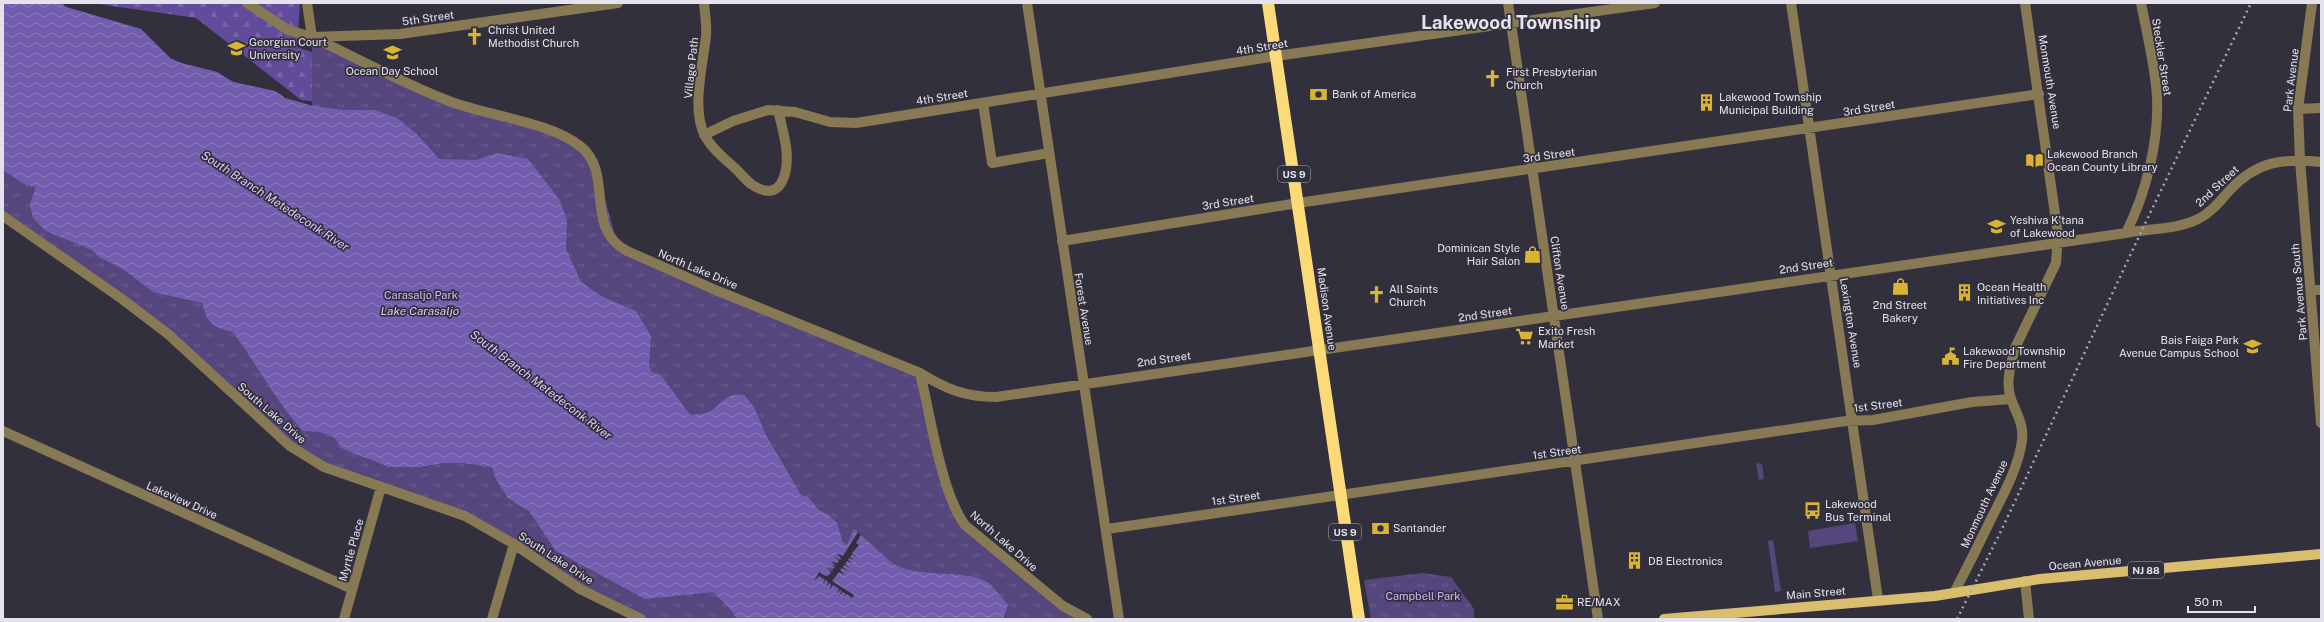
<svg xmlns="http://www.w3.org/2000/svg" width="2324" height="622" font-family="'Public Sans',sans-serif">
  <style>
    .grass { fill: #56467e }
    .forest { fill: url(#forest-firs) }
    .park { fill: url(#park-tufts) }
    .water { fill: url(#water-waves) }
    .pier { fill: #33303e }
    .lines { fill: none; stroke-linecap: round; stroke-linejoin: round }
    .minor { stroke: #867953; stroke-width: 10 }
    .major { stroke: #dabe6e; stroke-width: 10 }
    .highway { stroke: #fbda77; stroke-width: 12 }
    .rail { stroke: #a8a6b1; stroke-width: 2.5; stroke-dasharray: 2 4; stroke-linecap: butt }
    .labels { text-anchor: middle; stroke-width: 3.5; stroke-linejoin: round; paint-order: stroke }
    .shield { fill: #33303e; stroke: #afadb8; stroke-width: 1 }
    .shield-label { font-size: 10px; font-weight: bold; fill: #e4e2ec }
    .street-label { font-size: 11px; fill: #e4e2ec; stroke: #33303e }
    .poi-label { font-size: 11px; fill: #e4e2ec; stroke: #33303e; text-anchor: start }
    .park-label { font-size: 11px; fill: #c9bafb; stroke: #33303e }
    .water-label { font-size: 12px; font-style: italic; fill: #d6cdf9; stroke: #33303e }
    .town-label { font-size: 19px; font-weight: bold; fill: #e4e2ec; stroke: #33303e }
  </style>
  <defs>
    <pattern id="forest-firs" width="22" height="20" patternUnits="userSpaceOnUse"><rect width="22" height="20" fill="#624b9a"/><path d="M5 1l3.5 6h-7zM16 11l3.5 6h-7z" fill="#7865a8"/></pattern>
    <pattern id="park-tufts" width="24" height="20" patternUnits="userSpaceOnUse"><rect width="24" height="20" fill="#56467e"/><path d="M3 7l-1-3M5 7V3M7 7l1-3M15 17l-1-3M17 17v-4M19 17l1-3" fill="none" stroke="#6e6090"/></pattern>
    <pattern id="water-waves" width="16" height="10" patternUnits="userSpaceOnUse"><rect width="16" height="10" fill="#735dae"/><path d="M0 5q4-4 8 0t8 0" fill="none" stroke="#8d7cbd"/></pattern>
  </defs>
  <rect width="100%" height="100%" fill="#33303e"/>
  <!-- grass -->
  <path class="grass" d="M1756 463 1762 464 1764 479 1759 480Z
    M1855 523 1858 541 1810 548 1808 531Z
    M1773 540 1781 591 1775 592 1768 541Z"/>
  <!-- forest -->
  <path class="forest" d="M91 3H300L297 47 569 143 595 163 619 250 765 426 393 111 301 100 196 18Z"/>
  <!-- park -->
  <path class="park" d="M3 3H61L66 7 141 29 170 58 181 63 217 72 233 82 275 91 285 98 312 106V37L449 101 565 137 592 159 601 210 616 246 920 373 956 513 1081 619H641L465 516 309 459 168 334 3 216Z
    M1423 573 1451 577 1474 609V619H1371L1364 580Z"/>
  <!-- water -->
  <path class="water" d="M3 3H61L66 7 141 29 170 58 181 63 217 72 233 82 275 91 285 98 313 106 344 110H374L397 118 417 134 439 159 476 160 497 153 528 159 559 199 567 220 566 249 581 282 601 296 636 311 651 336 649 366 652 372 661 375 690 415C695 414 701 414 706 413 722 408 720 393 744 395L754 407 766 435 801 495 808 497 819 510 827 514 837 523 843 543 847 545 854 529 893 564C921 578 952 570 981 579 991 582 1001 597 1008 605L1003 619H737L733 612 713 592 645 599 556 551 529 511 508 498 497 481 492 467 464 463H443L419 467H389L341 448C335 431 318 432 303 431 276 401 257 365 233 332 212 327 208 324 202 303L153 292 124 270 99 257 92 250 46 231 33 218 30 204 36 187C17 184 19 178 3 171Z"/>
  <!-- pier -->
  <path class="pier" d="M858 532 861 535 856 543 859 545 852 553 858 557 852 554 850 557 855 560 849 558 848 560 853 564 847 561 845 564 850 568 844 565 843 567 848 571 842 568 840 570 845 575 839 572 832 581 854 595 852 598 847 594 843 599 846 594 843 592 838 596 842 591 840 590 836 595 839 589 833 585 829 590 831 584 829 583 826 588 828 582 826 580 822 586 825 580 819 576 814 581 819 572 826 576 829 575 831 572 826 567 832 571 833 570 827 566 833 569 835 567 829 563 836 566 831 561 837 563 839 561 834 556 840 560 841 558 836 553 843 556Z"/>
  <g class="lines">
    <!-- minor -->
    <path class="minor" d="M247 3 288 30 312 37C357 58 402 83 449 101 487 116 548 121 580 146 615 173 583 228 627 251L718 291 920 373C946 389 965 397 996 397L2126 233C2146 193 2159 142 2157 97 2155 65 2147 34 2141 3
      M307 3 312 37 400 34 618 3
      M704 3C705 14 707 26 706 36 703 64 691 110 705 136 712 149 725 159 736 169 741 174 746 180 751 184 783 206 789 170 786 146 784 134 781 122 778 110
      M1027 3 1119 619
      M1508 3 1598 619
      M1791 3 1878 599
      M2312 3 2298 109 2300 160 2321 423
      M983 103 992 163 1049 153
      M2298 109 2321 108
      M704 135 733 121 768 110 795 112 830 122 856 123 1276 56 1655 3
      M3 216 122 299 168 334 290 446 324 467 465 516 514 544 580 589 641 619
      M2126 233C2150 228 2176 230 2198 219 2211 213 2220 201 2230 190 2257 161 2283 158 2321 162
      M1062 241 1298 203 2039 94
      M2311 290H2321
      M920 373C930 413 941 493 965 525L1063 606 1087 619
      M3 431 352 589
      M1107 529 1846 421 1873 420 1972 402 2011 399
      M2025 581 2029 619
      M1954 593C1967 568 1980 542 1992 517 2004 493 2019 466 2022 440 2024 424 2016 413 2011 399 2005 382 2011 365 2015 348L2056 263 2058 235 2025 3
      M344 619 381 487
      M492 619 514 544"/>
    <!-- major -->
    <path class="major" d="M1664 619 1935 596 2040 579 2321 554"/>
    <!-- highway -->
    <path class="highway" d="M1268 3 1359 619"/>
    <!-- rail -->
    <path class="rail" d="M1957 619 2002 529 2142 230 2251 3"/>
  </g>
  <!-- icons -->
  <defs>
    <symbol id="church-bare" viewBox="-9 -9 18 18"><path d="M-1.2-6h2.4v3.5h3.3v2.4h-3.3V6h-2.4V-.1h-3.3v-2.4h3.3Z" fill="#d9b334" stroke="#33303e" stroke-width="2.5" paint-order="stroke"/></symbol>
    <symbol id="university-bare" viewBox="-9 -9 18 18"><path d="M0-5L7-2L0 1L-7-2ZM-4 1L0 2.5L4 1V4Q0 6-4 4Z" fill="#d9b334" stroke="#33303e" stroke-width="2.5" paint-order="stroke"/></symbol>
    <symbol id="school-bare" viewBox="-9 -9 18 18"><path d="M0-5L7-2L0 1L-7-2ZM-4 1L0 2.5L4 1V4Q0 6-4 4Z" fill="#d9b334" stroke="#33303e" stroke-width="2.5" paint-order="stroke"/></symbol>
    <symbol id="bank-bare" viewBox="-9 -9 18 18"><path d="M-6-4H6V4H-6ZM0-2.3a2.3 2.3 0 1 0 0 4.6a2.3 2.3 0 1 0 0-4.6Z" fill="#d9b334" stroke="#33303e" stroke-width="2.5" paint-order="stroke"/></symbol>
    <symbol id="building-bare" viewBox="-9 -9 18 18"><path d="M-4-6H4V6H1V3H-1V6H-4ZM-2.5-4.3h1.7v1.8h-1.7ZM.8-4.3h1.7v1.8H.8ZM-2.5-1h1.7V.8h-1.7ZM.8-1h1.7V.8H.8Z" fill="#d9b334" stroke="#33303e" stroke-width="2.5" paint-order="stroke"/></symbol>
    <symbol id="library-bare" viewBox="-9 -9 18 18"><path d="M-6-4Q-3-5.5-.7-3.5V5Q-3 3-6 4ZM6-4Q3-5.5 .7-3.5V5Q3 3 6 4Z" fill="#d9b334" stroke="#33303e" stroke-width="2.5" paint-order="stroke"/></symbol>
    <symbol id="shop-bare" viewBox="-9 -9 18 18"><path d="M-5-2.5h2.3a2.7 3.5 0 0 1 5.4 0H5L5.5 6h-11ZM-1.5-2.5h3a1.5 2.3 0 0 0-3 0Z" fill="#d9b334" stroke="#33303e" stroke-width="2.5" paint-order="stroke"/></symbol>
    <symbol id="supermarket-bare" viewBox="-9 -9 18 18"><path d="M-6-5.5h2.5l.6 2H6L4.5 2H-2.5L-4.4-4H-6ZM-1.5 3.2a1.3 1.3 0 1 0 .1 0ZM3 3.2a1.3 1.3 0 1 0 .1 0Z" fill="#d9b334" stroke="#33303e" stroke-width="2.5" paint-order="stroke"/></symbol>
    <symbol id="civic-bare" viewBox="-9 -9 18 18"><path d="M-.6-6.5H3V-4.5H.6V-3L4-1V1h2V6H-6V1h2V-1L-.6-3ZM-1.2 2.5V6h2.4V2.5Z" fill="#d9b334" stroke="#33303e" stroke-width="2.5" paint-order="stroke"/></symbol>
    <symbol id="bus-bare" viewBox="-9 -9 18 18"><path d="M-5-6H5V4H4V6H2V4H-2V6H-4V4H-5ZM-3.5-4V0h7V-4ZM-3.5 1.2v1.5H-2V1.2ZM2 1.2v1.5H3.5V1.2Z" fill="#d9b334" stroke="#33303e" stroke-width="2.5" paint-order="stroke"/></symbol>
    <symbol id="office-bare" viewBox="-9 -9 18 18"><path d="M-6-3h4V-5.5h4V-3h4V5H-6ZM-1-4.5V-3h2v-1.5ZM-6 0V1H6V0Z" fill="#d9b334" stroke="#33303e" stroke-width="2.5" paint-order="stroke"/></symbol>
  </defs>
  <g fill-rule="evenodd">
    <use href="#church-bare" x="462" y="24" width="25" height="25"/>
    <use href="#university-bare" x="224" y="36" width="25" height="25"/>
    <use href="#school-bare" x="380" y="40" width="25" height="25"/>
    <use href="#church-bare" x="1480" y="66" width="25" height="25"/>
    <use href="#bank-bare" x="1306" y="82" width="25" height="25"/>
    <use href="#building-bare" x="1694" y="90" width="25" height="25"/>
    <use href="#library-bare" x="2022" y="148" width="25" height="25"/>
    <use href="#school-bare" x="1984" y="214" width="25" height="25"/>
    <use href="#shop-bare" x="1520" y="242" width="25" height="25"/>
    <use href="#shop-bare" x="1888" y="274" width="25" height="25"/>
    <use href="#building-bare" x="1952" y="280" width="25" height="25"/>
    <use href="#church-bare" x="1364" y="282" width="25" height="25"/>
    <use href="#supermarket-bare" x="1512" y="324" width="25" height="25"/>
    <use href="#school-bare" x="2240" y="334" width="25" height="25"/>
    <use href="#civic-bare" x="1938" y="344" width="25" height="25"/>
    <use href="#bus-bare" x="1800" y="498" width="25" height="25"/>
    <use href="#bank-bare" x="1368" y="516" width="25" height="25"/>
    <use href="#building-bare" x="1622" y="548" width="25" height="25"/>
    <use href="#office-bare" x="1552" y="590" width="25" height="25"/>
  </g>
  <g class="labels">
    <!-- shield labels -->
    <g class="shield">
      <rect x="1278" y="166" width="32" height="16" rx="3"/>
      <rect x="1329" y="524" width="32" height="16" rx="3"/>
      <rect x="2128" y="562" width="36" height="16" rx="3"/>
    </g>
    <g class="shield-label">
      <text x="1294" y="178">US 9</text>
      <text x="1345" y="536">US 9</text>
      <text x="2146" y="574">NJ 88</text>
    </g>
    <!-- street labels -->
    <g class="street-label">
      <text transform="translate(428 18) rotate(-8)" y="4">5th Street</text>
      <text transform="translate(1262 47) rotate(-9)" y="4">4th Street</text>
      <text transform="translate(2162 57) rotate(81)" y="4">Steckler Street</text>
      <text transform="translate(691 68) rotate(-84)" y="4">Village Path</text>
      <text transform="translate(2291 80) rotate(-83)" y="4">Park Avenue</text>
      <text transform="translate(2050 82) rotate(81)" y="4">Monmouth Avenue</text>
      <text transform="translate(942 97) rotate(-9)" y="4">4th Street</text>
      <text transform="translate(1869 108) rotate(-9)" y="4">3rd Street</text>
      <text transform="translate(1549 155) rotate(-8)" y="4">3rd Street</text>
      <text transform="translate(2217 186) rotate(-43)" y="4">2nd Street</text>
      <text transform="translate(1228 202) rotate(-9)" y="4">3rd Street</text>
      <text transform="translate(1806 266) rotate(-8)" y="4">2nd Street</text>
      <text transform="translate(698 269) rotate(23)" y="4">North Lake Drive</text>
      <text transform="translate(1560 273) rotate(81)" y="4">Clifton Avenue</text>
      <text transform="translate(2299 292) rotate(-95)" y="4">Park Avenue South</text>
      <text transform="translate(1084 309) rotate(81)" y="4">Forest Avenue</text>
      <text transform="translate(1327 309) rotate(82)" y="4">Madison Avenue</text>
      <text transform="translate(1485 314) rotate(-8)" y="4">2nd Street</text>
      <text transform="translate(1851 323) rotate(81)" y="4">Lexington Avenue</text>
      <text transform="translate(1164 359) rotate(-8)" y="4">2nd Street</text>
      <text transform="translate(1878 405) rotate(-7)" y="4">1st Street</text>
      <text transform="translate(272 413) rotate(41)" y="4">South Lake Drive</text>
      <text transform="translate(1557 452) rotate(-8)" y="4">1st Street</text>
      <text transform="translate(1236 498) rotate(-8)" y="4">1st Street</text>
      <text transform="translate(182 500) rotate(24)" y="4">Lakeview Drive</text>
      <text transform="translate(1984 504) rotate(-65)" y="4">Monmouth Avenue</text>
      <text transform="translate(1004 541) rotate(41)" y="4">North Lake Drive</text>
      <text transform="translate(351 550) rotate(-74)" y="4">Myrtle Place</text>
      <text transform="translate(556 558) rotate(33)" y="4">South Lake Drive</text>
      <text transform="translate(2085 563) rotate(-5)" y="4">Ocean Avenue</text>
      <text transform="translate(1816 593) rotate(-5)" y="4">Main Street</text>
    </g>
    <!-- poi labels -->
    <g class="poi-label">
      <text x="488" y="34">Christ United<tspan x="488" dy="13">Methodist Church</tspan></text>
      <text x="249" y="46">Georgian Court<tspan x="249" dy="13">University</tspan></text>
      <text x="392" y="75" text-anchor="middle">Ocean Day School</text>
      <text x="1506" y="76">First Presbyterian<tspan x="1506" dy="13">Church</tspan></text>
      <text x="1332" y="98">Bank of America</text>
      <text x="1719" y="101">Lakewood Township<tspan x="1719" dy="13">Municipal Building</tspan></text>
      <text x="2047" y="158">Lakewood Branch<tspan x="2047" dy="13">Ocean County Library</tspan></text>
      <text x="2010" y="224">Yeshiva K'tana<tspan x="2010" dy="13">of Lakewood</tspan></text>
      <text x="1520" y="252" text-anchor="end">Dominican Style<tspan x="1520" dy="13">Hair Salon</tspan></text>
      <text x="1977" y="291">Ocean Health<tspan x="1977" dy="13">Initiatives Inc</tspan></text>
      <text x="1389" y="293">All Saints<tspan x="1389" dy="13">Church</tspan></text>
      <text x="1900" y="309" text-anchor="middle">2nd Street<tspan x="1900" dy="13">Bakery</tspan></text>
      <text x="1538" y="335">Exito Fresh<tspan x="1538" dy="13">Market</tspan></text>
      <text x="2239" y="344" text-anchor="end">Bais Faiga Park<tspan x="2239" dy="13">Avenue Campus School</tspan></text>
      <text x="1963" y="355">Lakewood Township<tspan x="1963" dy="13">Fire Department</tspan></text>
      <text x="1825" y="508">Lakewood<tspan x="1825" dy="13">Bus Terminal</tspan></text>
      <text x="1393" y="532">Santander</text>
      <text x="1648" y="565">DB Electronics</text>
      <text x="1577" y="606">RE/MAX</text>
    </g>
    <!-- park labels -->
    <g class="park-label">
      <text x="421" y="299">Carasaljo Park</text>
      <text x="1423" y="600">Campbell Park</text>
    </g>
    <!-- water labels -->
    <g class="water-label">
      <text transform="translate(275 201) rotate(33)" y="4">South Branch Metedeconk River</text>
      <text x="420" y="315">Lake Carasaljo</text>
      <text transform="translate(541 385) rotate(37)" y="4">South Branch Metedeconk River</text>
    </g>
    <!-- town labels -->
    <g class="town-label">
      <text x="1511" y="29">Lakewood Township</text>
    </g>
  </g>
  <!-- border -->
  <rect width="2324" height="622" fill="none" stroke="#e4e2ec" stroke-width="8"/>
  <!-- scale -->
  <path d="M2188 606v6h67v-6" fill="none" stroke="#e4e2ec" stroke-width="2"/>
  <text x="2194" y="606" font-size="12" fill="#e4e2ec" stroke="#33303e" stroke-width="3" paint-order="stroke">50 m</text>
</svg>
